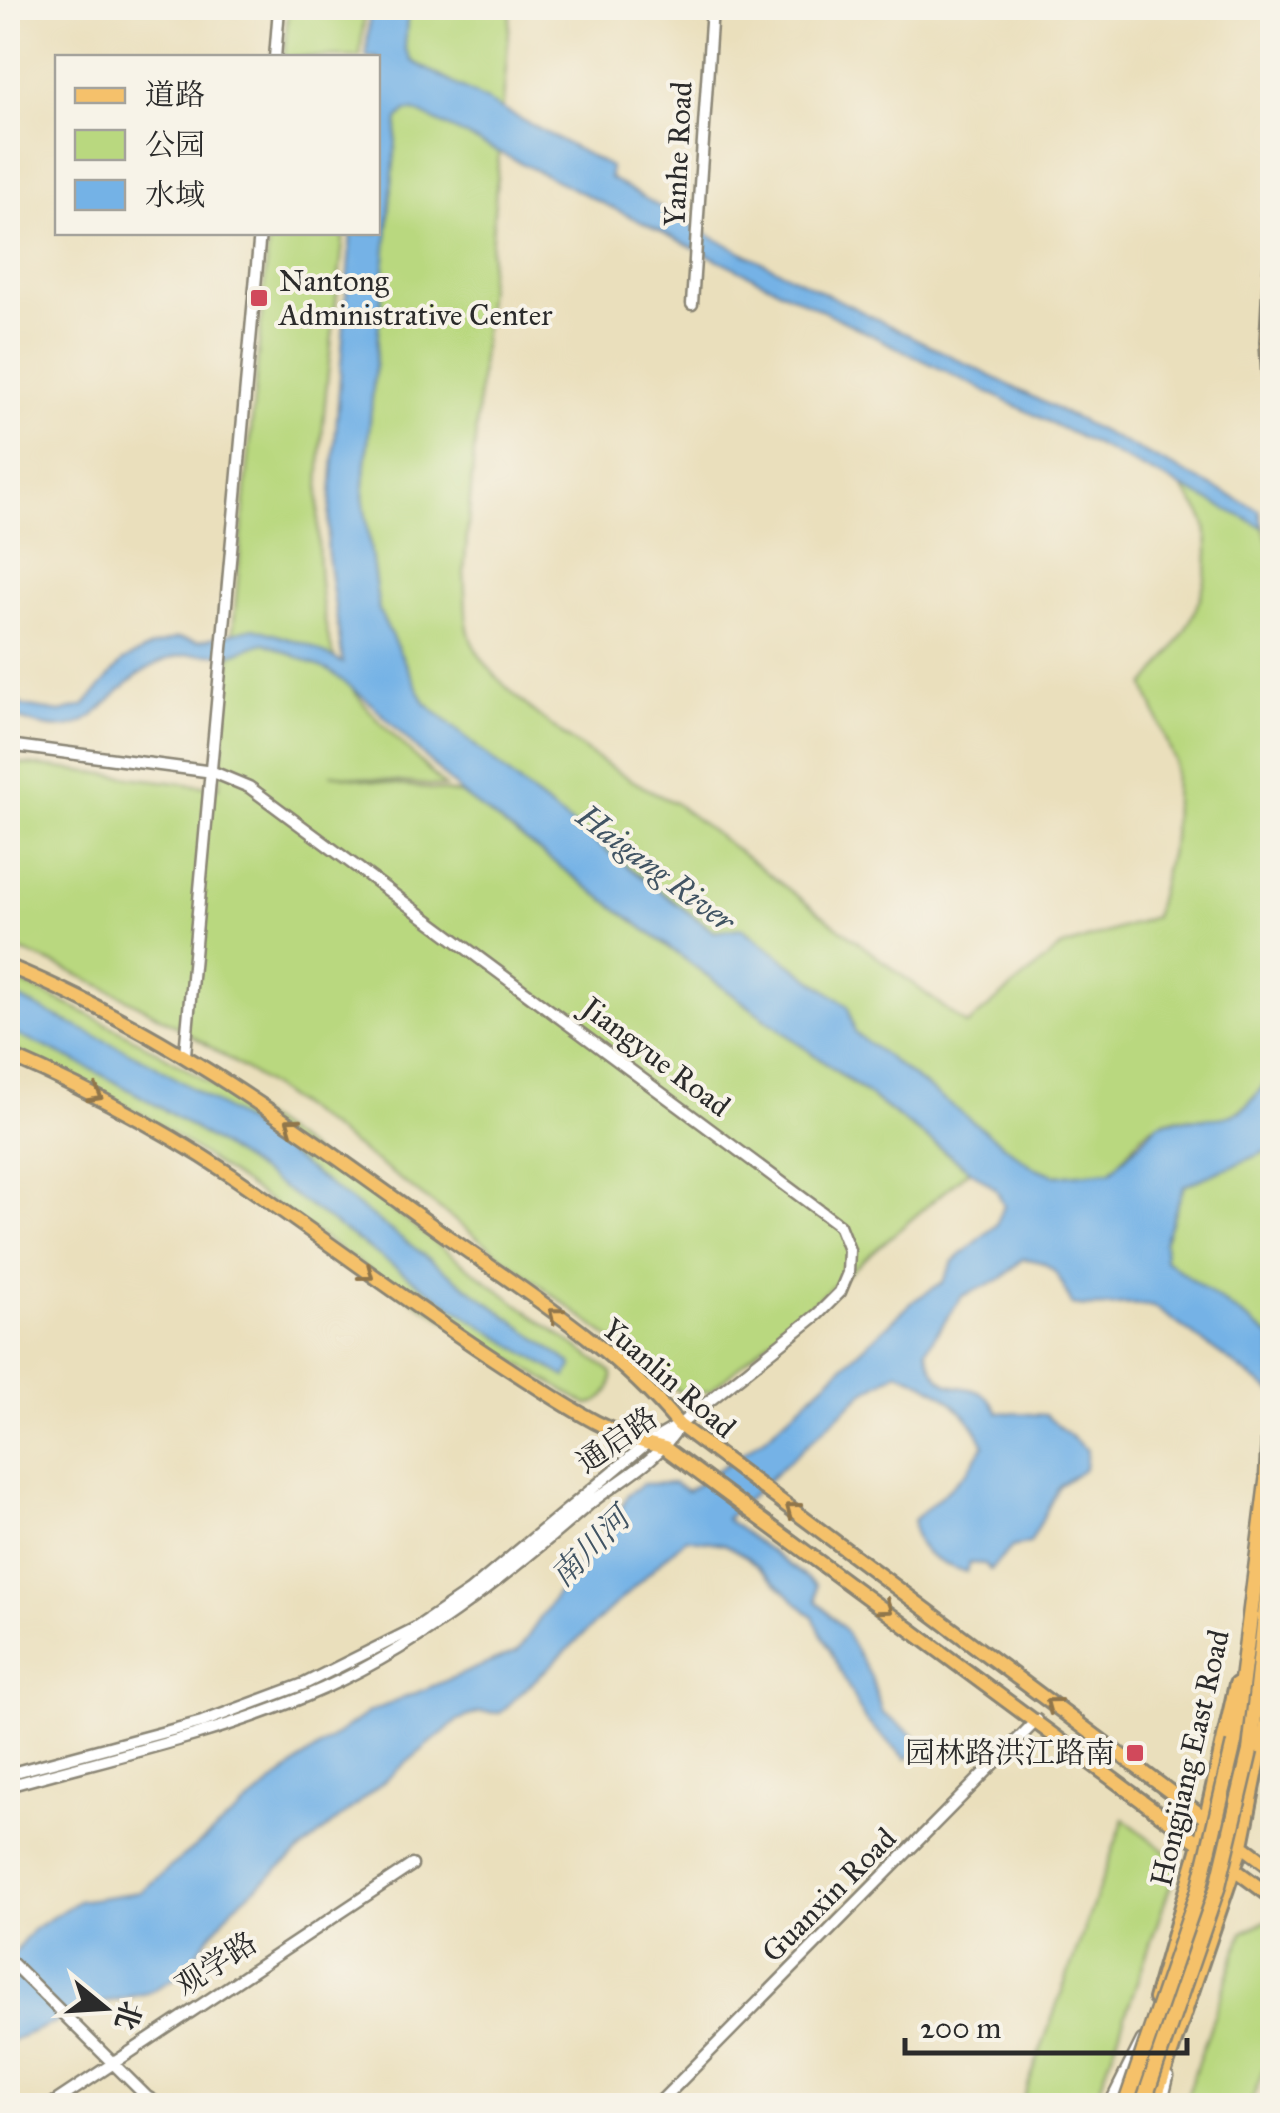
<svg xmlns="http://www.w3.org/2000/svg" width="1280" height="2113" font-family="'IM FELL Great Primer','Noto Serif SC',serif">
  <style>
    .green { fill: #b9d87f; stroke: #728255; stroke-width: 2.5 }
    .water { fill: #74b2e6; stroke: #506e88; stroke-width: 2.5 }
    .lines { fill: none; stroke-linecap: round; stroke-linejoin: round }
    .minor-casing { stroke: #8a8574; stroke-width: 15 }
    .major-casing { stroke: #8a8574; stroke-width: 18 }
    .highway-casing { stroke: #8a8574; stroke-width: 19 }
    .minor { stroke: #fff; stroke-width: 10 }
    .major { stroke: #f5c16b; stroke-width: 12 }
    .highway { stroke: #f5c16b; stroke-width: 14 }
    .highway-bridge-casing { stroke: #8a8574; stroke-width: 19; stroke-linecap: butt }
    .highway-bridge { stroke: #f5c16b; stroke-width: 14 }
    .oneway { stroke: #90764b }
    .poi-dot { fill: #d1495b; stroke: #f7f3e8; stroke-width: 4 }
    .labels { text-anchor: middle; stroke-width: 8; stroke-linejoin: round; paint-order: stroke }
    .street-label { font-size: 30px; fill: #2b2b2b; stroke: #f7f3e8 }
    .poi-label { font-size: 30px; fill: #2b2b2b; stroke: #f7f3e8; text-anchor: start }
    .water-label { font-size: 32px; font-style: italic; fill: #415463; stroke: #f7f3e8 }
  </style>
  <rect width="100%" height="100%" fill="#f7f3e8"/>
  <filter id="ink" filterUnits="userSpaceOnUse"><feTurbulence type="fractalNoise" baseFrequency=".01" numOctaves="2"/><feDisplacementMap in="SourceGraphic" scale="20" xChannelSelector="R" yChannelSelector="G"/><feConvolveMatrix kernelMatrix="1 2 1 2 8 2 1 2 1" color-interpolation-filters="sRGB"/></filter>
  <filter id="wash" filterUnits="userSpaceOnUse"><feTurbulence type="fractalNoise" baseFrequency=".0048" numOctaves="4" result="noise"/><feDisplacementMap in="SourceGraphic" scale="40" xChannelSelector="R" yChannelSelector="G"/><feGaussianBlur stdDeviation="2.25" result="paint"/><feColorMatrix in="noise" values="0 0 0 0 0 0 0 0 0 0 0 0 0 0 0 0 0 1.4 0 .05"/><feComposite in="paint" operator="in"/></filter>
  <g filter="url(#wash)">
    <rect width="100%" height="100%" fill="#eadfbc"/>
    <!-- green -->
    <path class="green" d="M288 8H365L360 57H284Z
      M408 8H511L464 573C466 594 464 623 472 642 498 698 619 778 675 803L967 1025 1060 948 1154 917 1173 838 1175 762 1145 686C1183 640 1217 591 1206 527 1204 514 1189 498 1181 486L1263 527 1272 552V1072C1224 1154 1192 1096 1148 1130 1134 1140 1124 1159 1111 1171L1057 1176 1033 1167 854 1033 848 1006 742 928 715 932 533 795 425 703 379 611 363 496Z
      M269 233H344C334 335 290 598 346 680 372 719 413 753 445 787L330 774 462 794 969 1170 710 1391 681 1393C581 1316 481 1239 379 1164 264 1079 143 994 8 946V762L219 788Z
      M8 978C232 1069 410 1231 606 1368L612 1373C614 1388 603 1403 588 1405L414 1301 149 1118 8 1047Z
      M1272 1149V1338L1165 1260 1164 1242 1184 1186Z
      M1124 1819 1177 1860V1867L1094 2105H1021Z
      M1266 1921 1272 1924V2047L1250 2105H1183L1243 1932Z"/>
    <!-- water -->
    <path class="water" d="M370 8H408L405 48 412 61 610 167V178L708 235 1259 510 1263 527 415 111H406L398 119 363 496 379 611 425 703 533 795 714 932 741 928 848 1006 855 1033 1033 1167 1057 1176 1111 1171 1159 1123C1217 1109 1233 1139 1272 1072V1149L1184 1186 1164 1242 1165 1260 1272 1338V1392L1156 1308C1127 1299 1102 1311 1072 1305 1060 1278 1054 1259 1022 1259L1003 1278 962 1296 926 1349C943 1412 974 1367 998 1412L1045 1415 1087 1450 1085 1468 1059 1486 1030 1543 1012 1547 990 1570 985 1564 969 1563 966 1572C938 1563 912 1553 914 1520L967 1472 984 1445C969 1410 934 1384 898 1372L863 1393 726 1519 816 1585V1601L844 1629 871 1677 882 1713 913 1734 921 1747 907 1759 865 1720 813 1617 747 1557 724 1544 686 1538 500 1713 480 1712 458 1720 234 1906 177 1977 147 1993 102 2003 8 2042V1960L34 1929 78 1901 140 1892 300 1761 367 1713 518 1651 571 1573 606 1540 628 1494 643 1484 673 1483 687 1491 766 1437 915 1300 943 1282 953 1262 996 1225 1004 1206 996 1189 462 794 371 703 330 671 265 643C253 645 240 653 229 654 203 655 185 651 161 662 96 690 100 756 8 714V690L23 706 60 712 84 706 123 661 151 647 177 638 198 641 254 628 308 645 343 663 327 549 351 233 378 232V58L366 57Z
      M8 993 151 1063 233 1114 573 1365 566 1377C374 1269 215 1114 8 1031Z"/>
  </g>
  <g filter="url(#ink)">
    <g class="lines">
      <defs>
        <path id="minor" d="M275 58 279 8
          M692 304 712 8
          M8 745 213 772 249 787 839 1225 849 1250 848 1273 840 1292 818 1314 679 1425 646 1444 469 1592 416 1628 304 1684 202 1722 8 1774
          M185 1054 260 232
          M8 1786C107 1758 210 1736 306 1696 414 1651 501 1580 588 1505 620 1479 657 1462 679 1426
          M8 1959 147 2097 162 2106
          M49 2106 412 1865
          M656 2106 1037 1720
          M1109 2106 1142 2040
          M1161 2106 1168 2077"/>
        <path id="major" d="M1272 244 1267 342 1272 430
          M8 966C169 1032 304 1134 445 1235 526 1292 616 1348 679 1425L1272 1868
          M8 1055C96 1093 181 1139 260 1195 346 1255 428 1317 517 1374 564 1404 609 1436 665 1448L1272 1897
          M1155 1999 1200 1844 1236 1684
          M1153 2106 1242 1845 1272 1695"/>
        <path id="highway" d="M1234 1743 1269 1466
          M1250 1751 1272 1553"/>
      </defs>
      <!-- minor casing -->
      <use href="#minor" class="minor-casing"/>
      <!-- major casing -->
      <use href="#major" class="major-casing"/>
      <!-- highway casing -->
      <use href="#highway" class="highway-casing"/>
      <!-- minor -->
      <use href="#minor" class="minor"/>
      <!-- major -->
      <use href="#major" class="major"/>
      <!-- highway -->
      <use href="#highway" class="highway"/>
      <defs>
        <path id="highway-bridge" d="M1267 1476 1272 1383
          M1125 2106 1199 1890 1234 1743
          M1142 2106 1218 1886 1250 1751"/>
      </defs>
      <!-- highway-bridge casing -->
      <use href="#highway-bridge" class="highway-bridge-casing"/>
      <!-- highway-bridge -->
      <use href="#highway-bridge" class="highway-bridge"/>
    </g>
    <!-- one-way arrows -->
    <defs><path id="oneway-chevron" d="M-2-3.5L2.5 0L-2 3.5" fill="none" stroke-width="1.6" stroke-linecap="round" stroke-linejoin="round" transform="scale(2.5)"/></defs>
    <g class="oneway">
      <use href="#oneway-chevron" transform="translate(96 1095) rotate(29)"/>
      <use href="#oneway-chevron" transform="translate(292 1124) rotate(-144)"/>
      <use href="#oneway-chevron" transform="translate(367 1274) rotate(37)"/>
      <use href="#oneway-chevron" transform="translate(555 1314) rotate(-142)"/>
      <use href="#oneway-chevron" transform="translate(792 1509) rotate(-143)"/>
      <use href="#oneway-chevron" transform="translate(886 1608) rotate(36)"/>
      <use href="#oneway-chevron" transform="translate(1052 1704) rotate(-143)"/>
    </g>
  </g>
  <!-- markers -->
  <g class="poi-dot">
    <rect x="249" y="288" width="20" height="20" rx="5"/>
    <rect x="1125" y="1743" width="20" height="20" rx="5"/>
  </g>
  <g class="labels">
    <!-- street labels -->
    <g class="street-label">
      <text transform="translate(678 154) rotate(-87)" y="10">Yanhe Road</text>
      <text transform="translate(656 1057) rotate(37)" y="10">Jiangyue Road</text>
      <text transform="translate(669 1378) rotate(41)" y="10">Yuanlin Road</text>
      <text transform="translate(617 1440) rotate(-35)" y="10">通启路</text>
      <text transform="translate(1190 1758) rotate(-77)" y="10">Hongjiang East Road</text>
      <text transform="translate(829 1895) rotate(-45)" y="10">Guanxin Road</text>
      <text transform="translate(216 1964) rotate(-33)" y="10">观学路</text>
    </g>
    <!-- poi labels -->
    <g class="poi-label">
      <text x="279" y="291">Nantong<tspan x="279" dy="34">Administrative Center</tspan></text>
      <text x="1115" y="1763" text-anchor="end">园林路洪江路南</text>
    </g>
    <!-- water labels -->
    <g class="water-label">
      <text transform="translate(656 868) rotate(37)" y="11">Haigang River</text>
      <text transform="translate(590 1547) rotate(-45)" y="11">南川河</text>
    </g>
  </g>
  <!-- margin -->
  <rect width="1280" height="2113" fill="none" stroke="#f7f3e8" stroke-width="40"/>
  <!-- legend -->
  <rect x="55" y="55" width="325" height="180" fill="#f7f3e8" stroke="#a5a39c" stroke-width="2.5"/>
  <rect x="75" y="88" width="50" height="15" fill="#f5c16b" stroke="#a5a39c" stroke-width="2.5"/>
  <text x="145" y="105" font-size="30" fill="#2b2b2b">道路</text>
  <rect x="75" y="130" width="50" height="30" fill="#b9d87f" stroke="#a5a39c" stroke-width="2.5"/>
  <text x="145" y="155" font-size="30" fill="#2b2b2b">公园</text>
  <rect x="75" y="180" width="50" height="30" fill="#74b2e6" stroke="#a5a39c" stroke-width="2.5"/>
  <text x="145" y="205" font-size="30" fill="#2b2b2b">水域</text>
  <!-- north arrow -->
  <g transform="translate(105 2008) rotate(108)" stroke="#f7f3e8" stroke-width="8" paint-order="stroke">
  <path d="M0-8L18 38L0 25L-18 38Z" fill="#2b2b2b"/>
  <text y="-15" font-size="28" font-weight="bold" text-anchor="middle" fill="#2b2b2b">北</text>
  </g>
  <!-- scale -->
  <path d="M905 2038v15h282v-15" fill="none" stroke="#2b2b2b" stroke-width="5"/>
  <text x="920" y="2038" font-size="30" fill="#2b2b2b" stroke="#f7f3e8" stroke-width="8" paint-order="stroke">200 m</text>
</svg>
